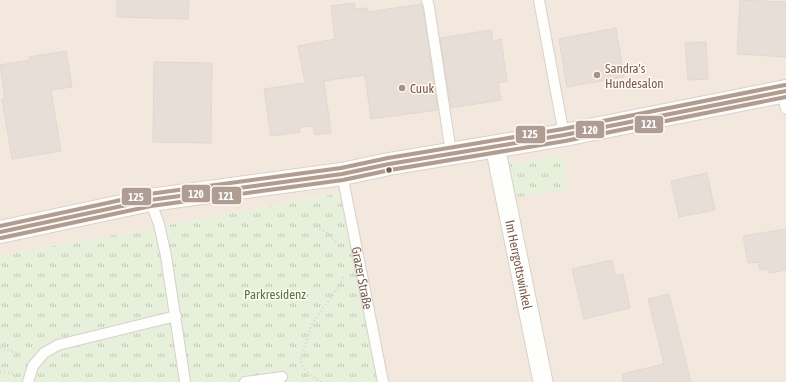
<svg xmlns="http://www.w3.org/2000/svg" width="786" height="382" font-family="'Asap Condensed',sans-serif">
  <style>
    .residential { fill: #f2e8de }
    .grass { fill: url(#grass-tufts) }
    .building { fill: #e6ded7; stroke: #e2d8d2 }
    .lines { fill: none; stroke-linecap: round; stroke-linejoin: round }
    .lane-casing { stroke: #d7d1cb; stroke-width: 12 }
    .street-casing { stroke: #d7d1cb; stroke-width: 21 }
    .secondary-casing { stroke: #d9d2cb; stroke-width: 24 }
    .path { stroke: #dcd5d0; stroke-width: 2.5; stroke-dasharray: 1 3; stroke-linecap: butt }
    .lane { stroke: #fefefd; stroke-width: 10 }
    .street { stroke: #fefefd; stroke-width: 19 }
    .secondary { stroke: #fefefd; stroke-width: 22 }
    .bus-1-casing { stroke: #fffaf3; stroke-width: 7 }
    .bus-2-casing { stroke: #fffaf3; stroke-width: 7 }
    .bus-3-casing { stroke: #fffaf3; stroke-width: 7 }
    .bus-1 { stroke: #af9d94; stroke-width: 4 }
    .bus-2 { stroke: #af9d94; stroke-width: 4 }
    .bus-3 { stroke: #af9d94; stroke-width: 4 }
    .poi-dot { fill: #a69286; stroke: #fffaf3; stroke-width: 1.5 }
    .bus-dot { fill: #7a5c4d; stroke: #fffaf3; stroke-width: 1.5 }
    .labels { text-anchor: middle; stroke-width: 3; stroke-linejoin: round; paint-order: stroke }
    .poi-label { font-size: 13px; fill: #7a5c4d; stroke: #fffaf3; text-anchor: start }
    .street-label { font-size: 13px; fill: #7a5c4d; stroke: #fffaf3 }
    .park-label { font-size: 13px; fill: #537a41; stroke: #fffaf3 }
    .line-badge { stroke: #fffaf3; stroke-width: 1.5 }
    .badge-label { font-size: 11px; text-anchor: middle; font-weight: bold; fill: #fff }
  </style>
  <defs>
    <pattern id="grass-tufts" width="24" height="20" patternUnits="userSpaceOnUse"><rect width="24" height="20" fill="#e7f0db"/><path d="M3 7l-1-3M5 7V3M7 7l1-3M15 17l-1-3M17 17v-4M19 17l1-3" fill="none" stroke="#c0c6b4"/></pattern>
  </defs>
  <rect width="100%" height="100%" fill="#f9f5f0"/>
  <!-- residential -->
  <path class="residential" d="M0 0H786V382H381L346 192 0 256Z"/>
  <!-- grass -->
  <path class="grass" d="M562 155 568 188 516 198 509 164Z
    M347 192 381 382H0V256Z"/>
  <!-- building -->
  <path class="building" d="M117 0H189L188 19 117 17Z
    M740 0 786 2V57L737 54Z
    M354 3 355 9 367 8 368 12 422 4 438 110 371 119 365 75 324 81 331 133 315 135 313 126 300 127V132L271 136 264 89 305 83 298 46 335 39 331 6Z
    M616 28 624 77 567 87 559 39Z
    M491 30 493 41 501 39 507 81 498 83 501 100 451 108 440 38Z
    M706 42 708 79 688 80 685 43Z
    M66 51 72 87 51 90 61 151 12 159 2 99 5 98 0 65 30 60 29 57Z
    M154 62 212 63 211 143 153 142Z
    M707 173 715 210 679 217 671 181Z
    M786 229V270L769 273 768 269 760 270 758 262 748 263 743 236Z
    M612 260 615 276 623 274 630 308 584 319 572 269Z
    M669 294 691 382H623L622 374 664 364 648 299Z"/>
  <g class="lines">
    <defs>
      <g id="lane">
        <path d="M427 0 429 7 451 153"/>
        <path d="M539 0 564 135"/>
        <path d="M782 92 786 109"/>
        <path id="s1" d="M342 174 383 382"/>
        <path d="M150 200 159 224 166 256 185 382"/>
        <path d="M28 382 33 366 44 353 58 345 176 316"/>
        <path d="M245 382 282 377"/>
      </g>
      <g id="street">
        <path id="s2" d="M495 146 543 382"/>
      </g>
      <path id="secondary" d="M0 232 150 200 342 174 389 164 564 135 786 91"/>
    </defs>
    <!-- lane casing -->
    <use href="#lane" class="lane-casing"/>
    <!-- street casing -->
    <use href="#street" class="street-casing"/>
    <!-- secondary casing -->
    <use href="#secondary" class="secondary-casing"/>
    <!-- path -->
    <path class="path" d="M313 224 327 233 336 242
      M0 347 20 354
      M0 372 13 373
      M321 382C312 376 301 371 301 358L312 324 340 285 343 277"/>
    <!-- lane -->
    <use href="#lane" class="lane"/>
    <!-- street -->
    <use href="#street" class="street"/>
    <!-- secondary -->
    <use href="#secondary" class="secondary"/>
    <defs>
      <path id="bus-1" d="M0 232 150 200 342 174 389 164 564 135 786 91"/>
      <path id="bus-2" d="M1 238 151 206 343 180 390 170 565 141 786 97"/>
      <path id="bus-3" d="M0 226 149 194 341 168 388 158 563 129 785 85"/>
    </defs>
    <!-- bus-1 casing -->
    <use href="#bus-1" class="bus-1-casing"/>
    <!-- bus-2 casing -->
    <use href="#bus-2" class="bus-2-casing"/>
    <!-- bus-3 casing -->
    <use href="#bus-3" class="bus-3-casing"/>
    <!-- bus-1 -->
    <use href="#bus-1" class="bus-1"/>
    <!-- bus-2 -->
    <use href="#bus-2" class="bus-2"/>
    <!-- bus-3 -->
    <use href="#bus-3" class="bus-3"/>
  </g>
  <!-- markers -->
  <g class="poi-dot">
    <circle cx="597" cy="75" r="4"/>
    <circle cx="402" cy="88" r="4"/>
  </g>
  <circle class="bus-dot" cx="389" cy="170" r="3.5"/>
  <g class="labels">
    <!-- poi labels -->
    <g class="poi-label">
      <text x="605" y="73">Sandra's<tspan x="605" dy="15">Hundesalon</tspan></text>
      <text x="410" y="93">Cuuk</text>
    </g>
    <!-- street labels -->
    <g class="street-label">
      <text dy="5" stroke="none"><textPath href="#s2" startOffset="121">Im Herrgottswinkel</textPath></text>
      <text dy="5" stroke="none"><textPath href="#s1" startOffset="106">Grazer Straße</textPath></text>
    </g>
    <!-- park labels -->
    <g class="park-label">
      <text x="275" y="299">Parkresidenz</text>
    </g>
  </g>
  <g class="line-badge">
    <rect x="634" y="115" width="30" height="19" rx="4" fill="#af9d94"/>
    <rect x="575" y="120" width="30" height="19" rx="4" fill="#af9d94"/>
    <rect x="515" y="125" width="31" height="19" rx="4" fill="#af9d94"/>
    <rect x="181" y="184" width="30" height="19" rx="4" fill="#af9d94"/>
    <rect x="211" y="186" width="31" height="19" rx="4" fill="#af9d94"/>
    <rect x="121" y="187" width="31" height="19" rx="4" fill="#af9d94"/>
  </g>
  <g class="badge-label">
    <text x="649" y="128">121</text>
    <text x="590" y="134">120</text>
    <text x="530" y="138">125</text>
    <text x="196" y="198">120</text>
    <text x="226" y="200">121</text>
    <text x="136" y="201">125</text>
  </g>
</svg>
